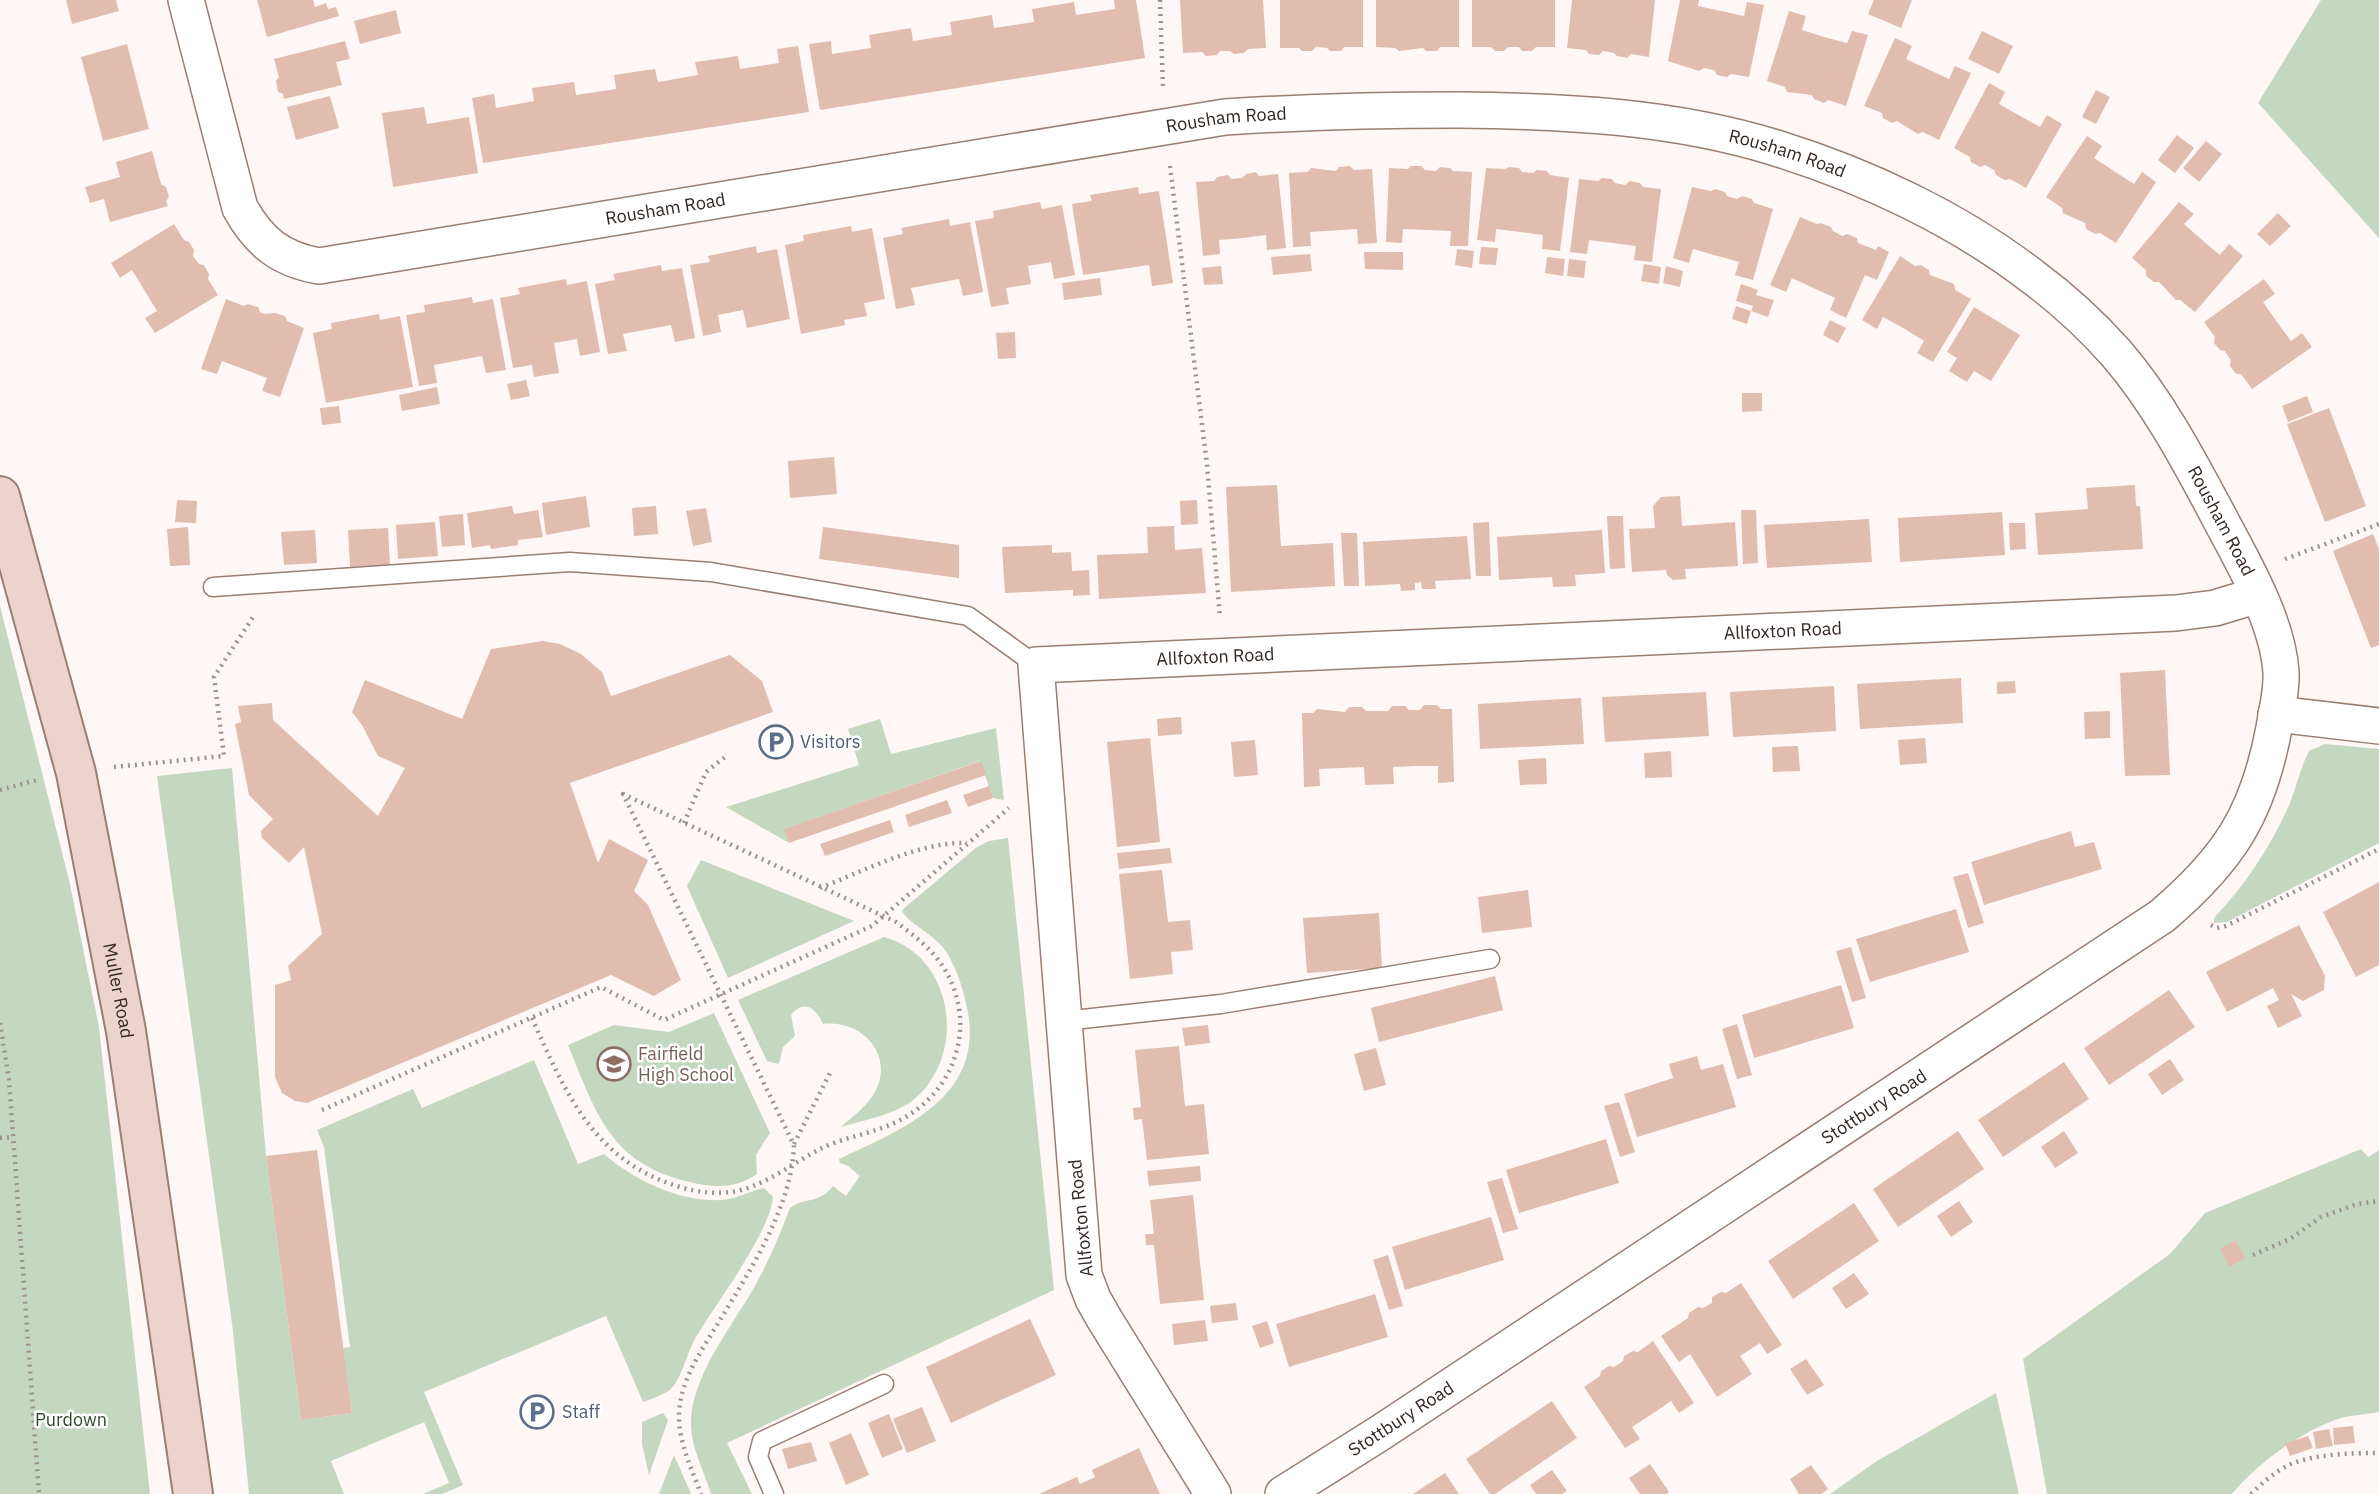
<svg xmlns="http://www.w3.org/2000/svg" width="2379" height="1494" font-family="'IBM Plex Sans',sans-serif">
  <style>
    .green { fill: #c4d7bf }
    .building { fill: #e0bdaf }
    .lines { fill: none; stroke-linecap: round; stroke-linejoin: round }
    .service-casing { stroke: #997e72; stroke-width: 21 }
    .minor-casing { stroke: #997e72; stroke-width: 38 }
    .secondary-casing { stroke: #997e72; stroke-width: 42 }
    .path { stroke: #9c9390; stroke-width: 4.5; stroke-dasharray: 2 5; stroke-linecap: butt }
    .service { stroke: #fff; stroke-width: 18 }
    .minor { stroke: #fff; stroke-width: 35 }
    .secondary { stroke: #ecd4cc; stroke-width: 38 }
    .labels { text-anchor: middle; stroke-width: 5; stroke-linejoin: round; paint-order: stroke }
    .street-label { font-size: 18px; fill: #322722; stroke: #fff }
    .service-label { font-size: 18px; fill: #4e5e75; stroke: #fff; text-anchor: start }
    .education-label { font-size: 18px; fill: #785e54; stroke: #fff; text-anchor: start }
    .park-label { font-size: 18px; fill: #2e4d25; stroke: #fff }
  </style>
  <rect width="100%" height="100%" fill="#fef7f5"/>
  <!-- green -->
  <path class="green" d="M2321 0H2379V238L2258 103Z
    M0 606 69 880 99 1027 150 1494H0Z
    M880 719 891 754 996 728 1004 800 993 798 980 761 785 829 789 843 726 807 859 765 848 729Z
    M2325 744 2379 749V843L2227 922 2214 923V918C2246 884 2271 846 2290 803 2297 786 2300 768 2309 751Z
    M232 768 266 1156 301 1420 352 1413 343 1348 350 1347 324 1147 317 1130 413 1089 422 1108 534 1060 578 1164 604 1154C635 1181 680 1202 721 1200 737 1199 750 1191 764 1188L773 1197C771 1231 714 1306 695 1339 687 1353 684 1370 675 1384 669 1394 653 1398 643 1402L606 1316 424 1392 463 1485 442 1494H423L449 1483 424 1422 331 1461 344 1494H249L233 1331 157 776Z
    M1008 838 1054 1290 727 1443 752 1494H711C705 1473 692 1450 691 1427 689 1377 734 1325 757 1282 770 1259 780 1234 790 1208 803 1197 818 1205 833 1186L846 1196 860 1176 848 1166 840 1163 839 1159C901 1130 983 1098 968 1013 964 992 958 971 947 953 937 935 905 922 902 910L977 847 989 841Z
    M701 860 854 921 728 978 687 886Z
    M884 937C955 956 968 1057 912 1101 893 1115 864 1120 841 1127 853 1116 869 1105 876 1090 894 1053 860 1019 823 1024 816 1008 804 999 791 1015L795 1036 783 1047 779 1064 767 1061 738 1000Z
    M714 1013 770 1133 756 1155 757 1174C736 1189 713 1188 690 1182 610 1164 596 1113 568 1045L614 1025 669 1032Z
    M2361 1149 2368 1157 2379 1150V1412C2364 1415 2344 1415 2330 1422 2295 1436 2256 1465 2232 1494H2047L2023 1359 2170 1254 2205 1213Z
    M1996 1393 2019 1494H1830L1877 1461Z
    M663 1413 668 1420 649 1475 642 1444V1422Z
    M674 1455 691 1494H659Z"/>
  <!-- building -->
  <path class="building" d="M66 0H116L119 11 72 24Z
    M257 0H313L315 7 326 3 328 9 336 7 339 16 267 37Z
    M1114 0H1136L1145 58 820 110 809 44 831 41 832 54 871 48 869 35 911 28 913 41 952 35 950 22 992 15 994 28 1034 22 1032 9 1074 2 1076 15 1115 9Z
    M1180 0H1263L1266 48 1248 49 1244 53 1234 54 1230 51H1220L1217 55 1206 56 1202 52 1183 53Z
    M1280 0H1363V47H1344L1341 51H1330L1327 48 1316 47 1312 51H1302L1299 48H1280Z
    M1376 0H1459V47H1440L1437 51H1426L1423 48 1399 51 1395 48 1376 47Z
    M1472 0H1555V47H1536L1532 51H1522L1519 47H1508L1504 51H1495L1491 47H1472Z
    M1572 0H1655L1649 57 1631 54 1627 58 1617 56 1614 53 1603 51 1599 55 1589 54 1586 50 1567 48Z
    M1680 0H1699L1698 6 1744 16 1747 2 1764 5 1749 77 1731 74 1727 77 1717 75 1714 70 1704 68 1699 71 1668 61Z
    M1874 0H1912L1901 28 1868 14Z
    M396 10 401 33 360 44 354 21Z
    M1789 11 1806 16 1802 30 1824 37 1847 43 1852 31 1868 35 1846 106 1828 100 1824 103 1814 99 1812 95 1787 92 1785 87 1767 81Z
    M1982 31 2013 46 1999 74 1968 59Z
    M1895 38 1912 46 1906 59 1949 79 1955 66 1971 73 1939 140 1923 132 1918 134 1897 121 1892 123 1883 118 1882 113 1864 106Z
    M345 41 350 59 336 62 342 85 284 99 283 94 278 92 276 81 279 77 274 59Z
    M127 44 149 129 103 141 81 57Z
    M798 46 809 112 483 163 472 98 494 94 496 108 534 101 532 88 574 82 576 95 616 89 614 75 655 69 658 82 698 75 695 62 717 59 738 56 740 69 779 63 777 49Z
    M1989 83 2005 92 1999 104 2040 127 2047 115 2062 124 2026 188 2010 179 2005 180 1996 175 1994 170 1985 165 1980 167 1971 162 1970 157 1954 148Z
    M2096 90 2110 97 2096 124 2082 117Z
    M330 96 339 128 296 140 287 107Z
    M424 107 427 124 469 117 478 173 393 187 382 113Z
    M2177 135 2194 148 2175 173 2158 160Z
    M2087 136 2102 146 2094 158 2134 184 2142 172 2156 182 2116 243 2100 233 2095 234 2086 229 2085 223 2063 213 2062 208 2046 197Z
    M2206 141 2222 154 2199 182 2183 168Z
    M152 151 161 184 166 187 169 197 166 201 168 206 110 222 104 199 90 203 85 187 120 177 116 162Z
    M1350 166 1354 170 1372 169 1377 243 1358 244 1357 229 1310 232 1311 246 1293 247 1289 173 1308 172 1311 168 1336 171 1339 167Z
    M1411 166H1421L1425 170 1436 171 1440 167 1450 168 1453 171 1472 172 1468 246H1450L1451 231 1403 229 1402 243 1386 242 1389 168 1408 169Z
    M1509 167 1519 168 1522 172 1533 173 1537 170 1547 171 1550 175 1569 178 1560 251 1542 249 1543 235 1520 232 1496 229 1495 242 1477 240 1486 168 1505 169Z
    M1256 172 1259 176 1278 174 1286 248 1267 250 1266 235 1243 238 1219 240 1220 254 1203 256 1196 182 1214 181 1217 177 1228 175 1231 179 1242 178 1246 174Z
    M1602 178 1612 179 1615 183 1625 185 1630 181 1640 183 1643 187 1661 189 1652 262 1634 260 1636 246 1613 243 1589 240 1587 254 1570 252 1579 179 1598 181Z
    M1138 187 1139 194 1159 191 1173 283 1152 286 1149 265 1083 275 1072 204 1092 201 1090 195Z
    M1692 187 1711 191 1715 189 1725 192 1727 196 1737 199 1742 196 1752 199 1754 203 1773 209 1753 280 1735 275 1739 262 1693 249 1689 263 1673 258Z
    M1040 202 1042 209 1062 205 1075 275 1054 279 1051 262 1028 266 1031 284 1006 288 1009 304 991 307 975 221 994 218 993 211Z
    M2179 202 2194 214 2184 224 2202 240 2220 255 2229 244 2243 256 2195 312 2180 300H2176L2159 282H2154L2146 276V270L2132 258Z
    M2278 213 2291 226 2270 246 2257 234Z
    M1800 217 1817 224 1821 223 1831 227 1833 231 1842 236 1847 234 1857 238 1858 243 1876 250 1878 246 1889 252 1877 280 1865 275 1846 318 1830 310 1835 298 1792 278 1786 292 1770 285Z
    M949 219 950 226 970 222 983 292 963 296 959 279 911 288 915 305 896 309 883 238 903 234 901 228Z
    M174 224 184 240 189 242 194 250 193 256 199 264 204 265 209 274 208 279 218 295 155 333 145 318 157 311 132 270 120 278 111 263Z
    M851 226 852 232 872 228 885 299 864 303 867 316 844 320 845 325 801 334 785 245 804 241 803 235Z
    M756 246 757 253 777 249 790 319 747 328 743 310 718 315 721 332 703 336 690 265 710 262 708 256Z
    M1481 247 1498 248 1496 265 1479 264Z
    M1457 249 1474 251 1472 268 1455 265Z
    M1364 252H1403V270L1365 269Z
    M1310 254 1312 271 1273 275 1271 257Z
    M1900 256 1915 266 1921 265 1929 270 1930 275 1954 284 1955 290 1971 299 1933 362 1917 353 1924 341 1905 329 1883 317 1877 329 1862 320Z
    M1547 257 1565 259 1563 276 1545 273Z
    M1569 259 1586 261 1584 278 1567 276Z
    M1644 264 1661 267 1659 284 1641 281Z
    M661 265 662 271 682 268 695 338 675 342 671 325 623 334 627 351 608 354 595 284 615 280 613 274Z
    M1221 266 1223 284 1204 285 1202 268Z
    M1666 266 1683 271 1680 287 1663 283Z
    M1100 278 1102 295 1064 300 1062 283Z
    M566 279 567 285 587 281 600 352 580 356 577 339 554 343 559 373 534 377 532 365 513 368 500 298 520 294 518 288Z
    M2264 279 2275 294 2263 302 2277 322 2291 341 2302 333 2312 347 2252 389 2241 374H2236L2230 366 2231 360 2228 356 2225 351 2220 350 2214 343 2215 337 2204 322Z
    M1741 284 1758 290 1756 295 1774 300 1768 317 1751 311 1753 306 1736 301Z
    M472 297 473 303 493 299 506 370 486 373 482 356 434 365 437 383 419 386 406 315 425 312 424 305Z
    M226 299 244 306 248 304 258 307 260 312 265 314 275 313 285 316 287 321 304 328 280 397 262 391 267 378 222 361 217 374 201 369Z
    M1736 306 1751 311 1747 324 1732 319Z
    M1974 307 2020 335 1991 381 1974 371 1967 382 1949 371 1957 358 1947 352Z
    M379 314 380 320 400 316 413 387 326 403 313 333 332 329 331 323Z
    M1830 320 1846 328 1838 343 1823 335Z
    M1015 332 1016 358 998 359 996 333Z
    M526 380 530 396 511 400 507 384Z
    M437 387 440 404 402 411 399 395Z
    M1742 393H1762V411L1742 412Z
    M2307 396 2313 412 2288 422 2282 406Z
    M339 406 341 423 322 425 320 408Z
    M2329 408 2366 506 2325 522 2287 424Z
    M834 457 837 494 790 498 788 461Z
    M1277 485 1281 546 1333 543 1335 586 1231 592 1226 487Z
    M2135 485 2136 506H2140L2143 549 2038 555 2035 513 2088 509 2086 488Z
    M586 496 590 527 546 535 542 503Z
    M1680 496 1682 526 1735 522 1738 566 1685 569 1686 579 1673 580 1667 575 1666 570 1632 572 1629 529 1655 528 1653 506 1661 497Z
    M177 500 197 501 196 523 175 522Z
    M1197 500 1198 524 1181 525 1180 501Z
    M512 506 514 514 538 510 543 537 518 540V545L491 549 490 545 472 548 467 513Z
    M656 506 658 534 634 536 632 508Z
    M706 508 712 542 693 546 686 511Z
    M1741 510H1756L1758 563 1743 564Z
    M2002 512 2005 555 1900 562 1898 518Z
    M463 514 465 545 442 547 439 516Z
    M1607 516H1623L1625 568 1610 569Z
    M1869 519 1872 562 1767 568 1764 525Z
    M435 522 438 556 398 559 396 525Z
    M1489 522 1491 576H1476L1473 523Z
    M2009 523H2025L2026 549 2010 550Z
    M1174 526 1175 550 1202 548 1206 593 1099 599 1097 555 1148 553 1147 527Z
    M188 527 190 565 170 566 167 529Z
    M823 527 959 545V578L819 559Z
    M388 528 390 566 350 567 348 530Z
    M315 530 317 563 284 565 281 532Z
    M1602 530 1605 573 1575 575 1576 586 1553 587 1552 577 1499 580 1497 537Z
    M1341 533H1357L1359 586H1344Z
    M2373 534 2379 549V645L2371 648 2333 551Z
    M1467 536 1471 579 1435 581 1436 589H1422L1421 582 1415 583V590L1401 591 1400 584 1365 586 1363 542Z
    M1052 545V553L1071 552 1072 571 1089 570 1090 595 1073 596V590L1005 593 1002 547Z
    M543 641 560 644 581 654 602 672 611 696 730 655 762 681 773 712 570 783 598 863 609 839 648 860 634 891 648 905 681 980 654 996 611 975 307 1103 295 1101 282 1093 275 1077V985L291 980 288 966 322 934 304 847 289 863 262 838 261 831 273 819 249 795 235 724 241 722 238 706 272 703 273 720 378 816 405 768 378 756 362 725 352 712 365 680 462 719 491 649Z
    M2165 670 2170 775 2125 776 2120 673Z
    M1961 678 1963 723 1860 729 1857 684Z
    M2015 681 2016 693 1997 694V682Z
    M1834 686 1836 731 1733 737 1730 692Z
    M1706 692 1709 736 1605 742 1602 697Z
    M1581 698 1584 744 1480 749 1478 704Z
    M1424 705H1437L1441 709H1452L1454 782 1438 783V766H1416L1393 767 1394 784 1365 785 1364 767 1319 769 1320 786 1304 787 1302 713H1313L1317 709 1345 712 1349 707H1362L1366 711H1388L1392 706H1405L1409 710H1420Z
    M2110 711V738L2085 739 2084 712Z
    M1181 717 1182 734 1158 736 1157 719Z
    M1150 738 1160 842 1117 847 1107 742Z
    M1925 738 1927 763 1900 765 1898 740Z
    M1255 740 1258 775 1234 777 1231 742Z
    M1798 746 1800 771 1773 772 1772 747Z
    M1671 751 1672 777 1645 778 1644 753Z
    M1546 758 1547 784 1520 785 1518 760Z
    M981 761 986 775 789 843 784 829Z
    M989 786 993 798 968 807 963 795Z
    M947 800 952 813 909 827 905 815Z
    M890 820 894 832 825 856 820 844Z
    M2071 831 2075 847 2094 842 2102 869 1984 905 1971 862Z
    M1170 848 1172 863 1119 869 1117 853Z
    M1162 870 1168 922 1190 920 1193 950 1171 952 1173 974 1130 979 1119 874Z
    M1968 873 1984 923 1968 928 1953 877Z
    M2379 882V965L2356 977 2323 912Z
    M1528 890 1532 927 1482 933 1478 897Z
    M1956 909 1969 952 1870 982 1856 939Z
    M1379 913 1382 968 1307 973 1303 918Z
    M2299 925 2325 976 2324 990 2303 1001 2291 994 2302 1016 2278 1028 2267 1006 2279 1000 2273 988 2227 1012 2206 972Z
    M1851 947 1866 998 1852 1002 1836 951Z
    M1495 976 1503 1010 1379 1042 1371 1008Z
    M1841 985 1854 1028 1754 1058 1742 1015Z
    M2169 990 2195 1027 2109 1085 2084 1048Z
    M1737 1024 1752 1075 1737 1079 1722 1029Z
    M1208 1025 1210 1043 1185 1046 1182 1028Z
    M1179 1046 1185 1106 1204 1104 1209 1154 1147 1160 1142 1119 1134 1120 1133 1108 1141 1107 1135 1050Z
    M1376 1048 1386 1085 1364 1091 1354 1054Z
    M1697 1056 1701 1070 1723 1064 1736 1107 1637 1137 1624 1094 1673 1078 1669 1064Z
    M2170 1059 2184 1080 2162 1095 2148 1074Z
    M2064 1062 2089 1099 2003 1157 1978 1120Z
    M1619 1102 1635 1152 1620 1157 1604 1106Z
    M1958 1131 1984 1169 1898 1227 1873 1189Z
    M2064 1131 2078 1153 2055 1168 2041 1147Z
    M1606 1139 1619 1183 1519 1213 1506 1170Z
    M317 1150 352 1413 301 1420 266 1156Z
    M1200 1166 1201 1181 1149 1186 1147 1171Z
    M1502 1178 1518 1229 1503 1233 1487 1182Z
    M1193 1195 1204 1300 1160 1304 1154 1245H1146L1145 1234H1154L1150 1200Z
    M1959 1201 1973 1222 1951 1237 1937 1216Z
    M1854 1203 1879 1241 1793 1299 1768 1261Z
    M1491 1217 1504 1260 1405 1290 1392 1247Z
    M2236 1240 2245 1258 2229 1267 2220 1249Z
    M1388 1255 1403 1306 1389 1310 1373 1260Z
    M1854 1273 1869 1294 1846 1309 1832 1288Z
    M1741 1283 1782 1345 1767 1354 1760 1343 1740 1356 1752 1374 1717 1397 1690 1354 1679 1362 1661 1336 1688 1318 1689 1313 1698 1307 1703 1308 1712 1303V1297L1721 1292 1726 1293Z
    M1375 1294 1388 1337 1289 1367 1276 1324Z
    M1236 1303 1238 1320 1212 1323 1210 1306Z
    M1030 1319 1056 1375 951 1423 926 1367Z
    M1205 1320 1208 1341 1174 1345 1172 1324Z
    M1267 1321 1274 1343 1260 1348 1252 1326Z
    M1653 1341 1694 1403 1679 1413 1671 1401 1652 1414 1632 1427 1640 1439 1625 1448 1584 1387 1600 1376 1601 1371 1609 1366 1614 1367 1623 1361 1624 1356 1633 1351 1638 1352Z
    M1806 1359 1824 1385 1807 1395 1790 1369Z
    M1552 1401 1577 1438 1495 1494H1490L1466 1459Z
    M922 1407 936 1441 907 1453 893 1419Z
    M889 1414 903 1449 882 1458 868 1423Z
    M2353 1426 2355 1443 2334 1445 2333 1428Z
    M2329 1429 2333 1446 2316 1449 2313 1432Z
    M851 1433 869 1475 846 1485 829 1443Z
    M2308 1436 2313 1448 2290 1456 2285 1443Z
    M811 1442 817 1461 788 1469 782 1449Z
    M1139 1448 1160 1494H1039L1077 1477 1080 1484 1095 1477 1092 1470Z
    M1650 1464 1669 1492 1666 1494H1640L1629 1478Z
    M1811 1465 1828 1489 1821 1494H1799L1790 1479Z
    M1552 1470 1567 1491 1562 1494H1536L1530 1485Z
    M1445 1473 1459 1494H1413Z"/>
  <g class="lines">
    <defs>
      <path id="service" d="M213 587 570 562 711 572 968 616 1036 665
        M1064 1021 1221 1004 1490 959
        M774 1494 758 1457 762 1441 884 1384"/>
      <g id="minor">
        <path id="s1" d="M186 0 240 208C259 242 280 259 319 266L1225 117C1303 112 1380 110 1458 110 1564 111 1673 116 1776 148 1866 176 1958 219 2033 277 2063 299 2091 325 2116 353 2161 405 2194 470 2226 530 2248 571 2278 625 2281 672 2282 691 2277 709 2274 728 2258 814 2229 859 2162 916L1380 1433 1283 1494"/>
        <path d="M2276 714 2379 726"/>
        <path id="s2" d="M1213 1494 1105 1320 1093 1299 1084 1275 1036 665 2176 613 2215 608 2258 595"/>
      </g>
      <g id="secondary">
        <path id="s3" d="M0 496 76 773 126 1031 193 1494"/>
      </g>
    </defs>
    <!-- service casing -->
    <use href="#service" class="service-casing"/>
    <!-- minor casing -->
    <use href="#minor" class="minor-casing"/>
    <!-- secondary casing -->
    <use href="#secondary" class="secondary-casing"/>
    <!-- path -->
    <path class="path" d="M1160 0 1163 88
      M1170 166 1207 465 1220 617
      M2285 559 2379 524
      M114 767 224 756 214 677 253 617H256
      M0 790 37 780
      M684 823 706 772 725 757
      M820 888C864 871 921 841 967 843
      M2211 925 2217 928 2226 926 2379 849
      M532 1018C564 1090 593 1159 674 1185 694 1192 716 1195 737 1191 768 1184 794 1162 822 1148 847 1136 877 1133 902 1119 960 1088 979 1015 939 961 927 945 912 934 896 922L623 794 794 1145C792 1206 751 1269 720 1320 702 1350 679 1381 679 1417 679 1443 692 1470 701 1494
      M0 1023 9 1080 39 1494
      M322 1110 601 987 664 1020 872 926 1009 808
      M0 1138 13 1137
      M794 1144 830 1073
      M2253 1255 2290 1239 2321 1217 2357 1204 2379 1201
      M2251 1494C2262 1483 2276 1471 2291 1464 2316 1454 2352 1453 2379 1453"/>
    <!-- service -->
    <use href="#service" class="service"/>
    <!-- minor -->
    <use href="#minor" class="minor"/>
    <!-- secondary -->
    <use href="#secondary" class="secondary"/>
  </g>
  <!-- icons -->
  <defs>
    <symbol id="parking-ring" viewBox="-11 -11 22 22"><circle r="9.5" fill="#fff" stroke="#5c6f8a" stroke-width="1.5"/><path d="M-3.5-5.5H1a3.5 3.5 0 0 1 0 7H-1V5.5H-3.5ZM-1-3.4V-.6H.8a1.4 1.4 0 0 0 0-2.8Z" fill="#5c6f8a"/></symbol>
    <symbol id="school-ring" viewBox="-11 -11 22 22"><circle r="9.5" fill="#fff" stroke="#8d6e63" stroke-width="1.5"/><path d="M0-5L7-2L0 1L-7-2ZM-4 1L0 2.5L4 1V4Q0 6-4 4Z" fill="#8d6e63"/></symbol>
  </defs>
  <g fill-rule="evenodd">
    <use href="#parking-ring" x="757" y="723" width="38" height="38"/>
    <use href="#school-ring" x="595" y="1045" width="38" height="38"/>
    <use href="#parking-ring" x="518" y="1393" width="38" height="38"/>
  </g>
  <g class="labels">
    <!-- street labels -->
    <g class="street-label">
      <text dy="6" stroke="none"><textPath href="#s1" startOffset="1236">Rousham Road</textPath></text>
      <text dy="6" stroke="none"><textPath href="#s1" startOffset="1802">Rousham Road</textPath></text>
      <text dy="6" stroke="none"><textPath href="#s1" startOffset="668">Rousham Road</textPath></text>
      <text dy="6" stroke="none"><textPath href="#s1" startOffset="2390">Rousham Road</textPath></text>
      <text dy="6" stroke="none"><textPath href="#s2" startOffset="1614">Allfoxton Road</textPath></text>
      <text dy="6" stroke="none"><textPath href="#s2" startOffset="1046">Allfoxton Road</textPath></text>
      <text dy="6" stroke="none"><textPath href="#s3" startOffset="509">Muller Road</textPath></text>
      <text transform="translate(1874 1107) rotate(-33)" y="6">Stottbury Road</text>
      <text transform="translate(1081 1218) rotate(-96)" y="6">Allfoxton Road</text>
      <text transform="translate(1401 1419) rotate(-33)" y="6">Stottbury Road</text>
    </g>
    <!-- service labels -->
    <g class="service-label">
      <text x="800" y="748">Visitors</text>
      <text x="562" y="1418">Staff</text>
    </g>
    <!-- education labels -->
    <g class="education-label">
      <text x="638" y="1060">Fairfield<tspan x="638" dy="21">High School</tspan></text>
    </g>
    <!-- park labels -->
    <g class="park-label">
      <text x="71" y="1426">Purdown</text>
    </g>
  </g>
</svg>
